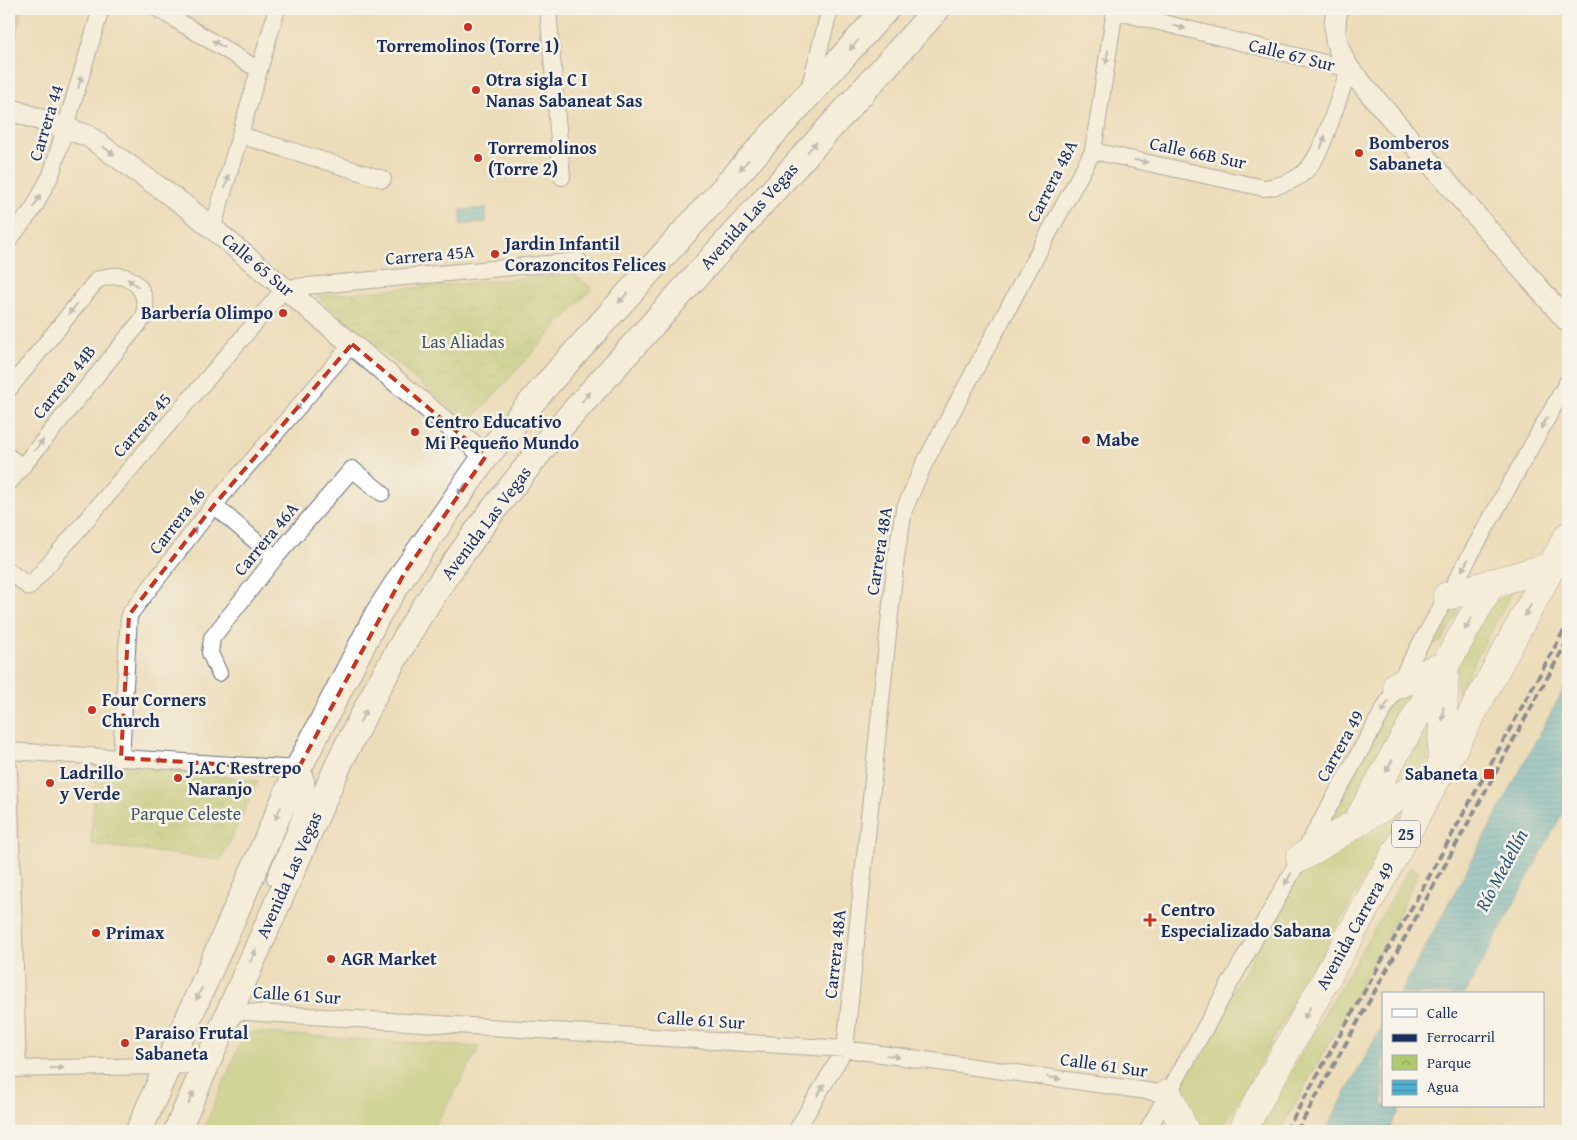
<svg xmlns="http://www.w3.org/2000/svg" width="1577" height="1140" font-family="'Gentium Book Plus',serif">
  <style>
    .green { fill: #afc96e; stroke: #657c66 }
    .park { fill: url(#park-crowns); stroke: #657c66 }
    .water { fill: url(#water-rules); stroke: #347096 }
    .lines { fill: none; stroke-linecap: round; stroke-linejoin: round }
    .minor-casing { stroke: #646c7e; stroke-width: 18 }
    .tertiary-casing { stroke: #646c7e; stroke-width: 23 }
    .primary-casing { stroke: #646c7e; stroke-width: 28 }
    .trunk-casing { stroke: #646c7e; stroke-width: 29 }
    .minor { stroke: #fff; stroke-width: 16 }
    .tertiary { stroke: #fff; stroke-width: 21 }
    .primary { stroke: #fff; stroke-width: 26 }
    .trunk { stroke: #fff; stroke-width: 28 }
    .rail { stroke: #1b2f5e; stroke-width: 4; stroke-dasharray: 8 4; stroke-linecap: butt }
    .oneway { fill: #8d97ae }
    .marked { fill: none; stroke: #c8321e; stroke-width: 4; stroke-dasharray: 10 6; stroke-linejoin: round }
    .poi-dot { fill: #c8321e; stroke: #f7f3e8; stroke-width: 2 }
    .labels { text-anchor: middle; stroke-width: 5; stroke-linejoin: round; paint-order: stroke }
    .shield { fill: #f7f3e8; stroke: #5d6a87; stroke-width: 1 }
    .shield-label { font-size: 16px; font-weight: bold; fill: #1b2f5e }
    .poi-label { font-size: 18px; font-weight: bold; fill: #1b2f5e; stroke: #f7f3e8; text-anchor: start }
    .street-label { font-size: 18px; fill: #1b2f5e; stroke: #f7f3e8 }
    .park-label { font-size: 18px; fill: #405662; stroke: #f7f3e8 }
    .water-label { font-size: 19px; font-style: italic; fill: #2a567f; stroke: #f7f3e8 }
  </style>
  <defs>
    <pattern id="park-crowns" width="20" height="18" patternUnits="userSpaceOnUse" patternTransform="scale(1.25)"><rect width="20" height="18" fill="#afc96e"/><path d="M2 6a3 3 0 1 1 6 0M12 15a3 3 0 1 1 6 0" fill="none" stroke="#8ea45e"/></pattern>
    <pattern id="water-rules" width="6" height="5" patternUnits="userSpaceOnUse" patternTransform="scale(1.25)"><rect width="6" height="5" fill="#4eb0cd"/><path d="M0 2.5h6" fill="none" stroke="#4090aa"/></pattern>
  </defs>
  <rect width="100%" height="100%" fill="#f7f3e8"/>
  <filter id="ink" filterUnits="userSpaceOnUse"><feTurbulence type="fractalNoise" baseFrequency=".02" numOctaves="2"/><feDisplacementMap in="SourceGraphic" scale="10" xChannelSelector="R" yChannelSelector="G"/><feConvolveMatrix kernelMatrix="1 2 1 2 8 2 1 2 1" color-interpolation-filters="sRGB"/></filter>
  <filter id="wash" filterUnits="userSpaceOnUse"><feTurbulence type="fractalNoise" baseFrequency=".0096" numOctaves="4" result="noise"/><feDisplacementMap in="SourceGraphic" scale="20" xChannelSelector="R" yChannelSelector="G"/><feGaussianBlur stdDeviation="1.12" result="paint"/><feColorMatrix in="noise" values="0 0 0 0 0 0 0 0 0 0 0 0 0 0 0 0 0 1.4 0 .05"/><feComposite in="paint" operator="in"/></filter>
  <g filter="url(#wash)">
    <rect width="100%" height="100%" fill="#ecddba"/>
    <!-- green -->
    <path class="green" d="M1513 591 1457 694 1456 664 1489 605Z
      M1459 610 1441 642 1421 646 1439 612Z
      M1417 691 1351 811 1320 829 1391 701Z
      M1432 708 1427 761 1382 794Z
      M1407 804 1221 1131H1195L1177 1090 1305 864Z
      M1410 867 1419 871 1381 950 1280 1131H1257Z
      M245 1032 480 1047 432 1131H203Z"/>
    <!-- park -->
    <path class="park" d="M9 9H22L9 65Z
      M573 274 592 288 468 423 317 296Z
      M96 761 258 781 221 860 91 844Z"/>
    <!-- water -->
    <path class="water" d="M486 208V222L461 225V210Z
      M1568 681V803L1465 994H1400Z
      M1383 1024V1106H1402L1388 1131H1325Z"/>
  </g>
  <g filter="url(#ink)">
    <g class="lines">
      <defs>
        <path id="minor" d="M158 9 259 70
          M548 9 562 177
          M809 89 830 9
          M240 135 383 179
          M1093 151 1264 188C1309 183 1317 159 1331 121 1337 104 1343 87 1349 69L1115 11
          M213 227 277 9
          M9 240 33 209 51 175 101 9
          M9 389 97 280C127 268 148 284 145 316L9 483
          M9 457 22 466
          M214 505 275 558
          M9 571 29 587 285 288 579 261
          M219 673 210 653 212 638 275 558 352 469 382 493
          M9 751 298 769C300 771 304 774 305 777 314 798 283 857 275 878
          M121 758 129 615 214 505 352 344
          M9 768 18 1069
          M229 1011 845 1049 1168 1094
          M9 1069 205 1065
          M796 1131 845 1049 896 557 904 510 924 464 1093 151 1115 9
          M1147 1131 1568 381"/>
        <path id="tertiary" d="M1337 9C1332 35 1336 47 1349 69L1568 322
          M9 109 88 136 188 208 486 456"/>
        <path id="primary" d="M139 1131 298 769 378 614 405 572 486 456 548 383 886 9
          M177 1131 341 759 378 687 417 619 444 578 490 514 551 437 937 9"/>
        <path id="trunk" d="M1447 596 1552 566
          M1358 820 1492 582
          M1300 858 1441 771 1445 665 1397 685
          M1168 1094 1185 1131
          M1242 1131 1441 771 1568 536"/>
      </defs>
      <!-- minor casing -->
      <use href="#minor" class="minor-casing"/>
      <!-- tertiary casing -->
      <use href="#tertiary" class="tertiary-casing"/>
      <!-- primary casing -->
      <use href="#primary" class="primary-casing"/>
      <!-- trunk casing -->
      <use href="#trunk" class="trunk-casing"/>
      <!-- minor -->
      <use href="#minor" class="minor"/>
      <!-- tertiary -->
      <use href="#tertiary" class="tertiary"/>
      <!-- primary -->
      <use href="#primary" class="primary"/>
      <!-- trunk -->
      <use href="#trunk" class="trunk"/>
      <!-- rail -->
      <path class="rail" d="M1286 1131 1426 882 1568 623
        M1297 1131 1433 887 1568 640"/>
    </g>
    <!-- one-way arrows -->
    <defs><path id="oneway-solid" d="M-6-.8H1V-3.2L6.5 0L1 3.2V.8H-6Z" transform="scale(1.25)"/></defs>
    <g class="oneway">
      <use href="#oneway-solid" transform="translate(1179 27) rotate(14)"/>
      <use href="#oneway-solid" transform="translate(218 44) rotate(-149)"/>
      <use href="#oneway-solid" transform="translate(854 45) rotate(132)"/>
      <use href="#oneway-solid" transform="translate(1107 57) rotate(99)"/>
      <use href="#oneway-solid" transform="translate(80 82) rotate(-75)"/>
      <use href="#oneway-solid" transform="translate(1323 142) rotate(-70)"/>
      <use href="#oneway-solid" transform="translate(812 147) rotate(-48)"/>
      <use href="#oneway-solid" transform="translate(109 151) rotate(36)"/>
      <use href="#oneway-solid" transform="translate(1141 161) rotate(12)"/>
      <use href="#oneway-solid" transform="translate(744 165) rotate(132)"/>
      <use href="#oneway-solid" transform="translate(227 181) rotate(-73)"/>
      <use href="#oneway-solid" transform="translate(37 201) rotate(-62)"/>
      <use href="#oneway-solid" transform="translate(133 283) rotate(-145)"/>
      <use href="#oneway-solid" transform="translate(623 298) rotate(132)"/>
      <use href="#oneway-solid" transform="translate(73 309) rotate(129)"/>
      <use href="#oneway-solid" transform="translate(586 397) rotate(-49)"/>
      <use href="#oneway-solid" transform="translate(296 409) rotate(-49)"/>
      <use href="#oneway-solid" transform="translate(1544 423) rotate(119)"/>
      <use href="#oneway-solid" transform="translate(39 445) rotate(-51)"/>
      <use href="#oneway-solid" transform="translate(462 489) rotate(126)"/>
      <use href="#oneway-solid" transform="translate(192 533) rotate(-52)"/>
      <use href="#oneway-solid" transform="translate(1465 565) rotate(119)"/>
      <use href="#oneway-solid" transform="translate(1528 610) rotate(118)"/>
      <use href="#oneway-solid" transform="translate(1468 624) rotate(119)"/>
      <use href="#oneway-solid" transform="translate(125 674) rotate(-87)"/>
      <use href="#oneway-solid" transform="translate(1385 707) rotate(119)"/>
      <use href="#oneway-solid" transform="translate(1443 714) rotate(93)"/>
      <use href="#oneway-solid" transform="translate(363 716) rotate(-63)"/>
      <use href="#oneway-solid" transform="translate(162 761) rotate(-177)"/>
      <use href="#oneway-solid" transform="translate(1389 766) rotate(119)"/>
      <use href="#oneway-solid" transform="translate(278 813) rotate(114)"/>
      <use href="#oneway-solid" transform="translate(1288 879) rotate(119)"/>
      <use href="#oneway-solid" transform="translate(253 956) rotate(-66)"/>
      <use href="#oneway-solid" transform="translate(199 994) rotate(114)"/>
      <use href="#oneway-solid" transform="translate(1307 1013) rotate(119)"/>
      <use href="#oneway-solid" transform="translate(893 1056) rotate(8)"/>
      <use href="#oneway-solid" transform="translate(57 1068) rotate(-1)"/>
      <use href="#oneway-solid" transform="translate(1054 1078) rotate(8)"/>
      <use href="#oneway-solid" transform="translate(821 1090) rotate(-59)"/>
      <use href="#oneway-solid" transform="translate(191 1098) rotate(-67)"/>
    </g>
  </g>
  <!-- marked area -->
  <path d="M0 0H1577V1140H0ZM352 344 486 456 405 572 298 769 121 758 129 615 214 505Z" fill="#ecddba" fill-opacity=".55" fill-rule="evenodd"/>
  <path class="marked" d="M352 344 486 456 405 572 298 769 121 758 129 615 214 505Z"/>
  <!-- markers -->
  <g class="poi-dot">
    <circle cx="468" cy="27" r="5"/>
    <circle cx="476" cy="90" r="5"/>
    <circle cx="1359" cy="153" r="5"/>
    <circle cx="478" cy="158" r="5"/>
    <circle cx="495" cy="254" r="5"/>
    <circle cx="283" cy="313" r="5"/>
    <circle cx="415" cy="432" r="5"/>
    <circle cx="1086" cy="440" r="5"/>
    <circle cx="92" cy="710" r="5"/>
    <rect x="1483" y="768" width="12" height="12" rx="2.5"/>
    <circle cx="178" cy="778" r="5"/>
    <circle cx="50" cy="783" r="5"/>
    <path d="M1147.5 912.5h5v5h5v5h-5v5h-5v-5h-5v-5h5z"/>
    <circle cx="96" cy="933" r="5"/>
    <circle cx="331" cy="959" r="5"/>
    <circle cx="125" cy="1043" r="5"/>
  </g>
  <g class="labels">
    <!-- shield labels -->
    <rect class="shield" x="1392" y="820.5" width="28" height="27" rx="4"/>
    <g class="shield-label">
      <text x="1406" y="840">25</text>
    </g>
    <!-- poi labels -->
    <g class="poi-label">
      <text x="468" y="52" text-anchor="middle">Torremolinos (Torre 1)</text>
      <text x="486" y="86">Otra sigla C I<tspan x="486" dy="21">Nanas Sabaneat Sas</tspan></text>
      <text x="1369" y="149">Bomberos<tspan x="1369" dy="21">Sabaneta</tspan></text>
      <text x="488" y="154">Torremolinos<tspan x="488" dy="21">(Torre 2)</tspan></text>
      <text x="505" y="250">Jardin Infantil<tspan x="505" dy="21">Corazoncitos Felices</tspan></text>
      <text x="273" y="319" text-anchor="end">Barbería Olimpo</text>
      <text x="425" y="428">Centro Educativo<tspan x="425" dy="21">Mi Pequeño Mundo</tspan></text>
      <text x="1096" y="446">Mabe</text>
      <text x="102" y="706">Four Corners<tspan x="102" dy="21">Church</tspan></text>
      <text x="188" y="774">J.A.C Restrepo<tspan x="188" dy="21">Naranjo</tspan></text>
      <text x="60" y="779">Ladrillo<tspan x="60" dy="21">y Verde</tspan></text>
      <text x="1478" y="780" text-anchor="end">Sabaneta</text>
      <text x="1161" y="916">Centro<tspan x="1161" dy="21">Especializado Sabana</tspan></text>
      <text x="106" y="939">Primax</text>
      <text x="341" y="965">AGR Market</text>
      <text x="135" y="1039">Paraiso Frutal<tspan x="135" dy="21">Sabaneta</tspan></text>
    </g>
    <!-- street labels -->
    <g class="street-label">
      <text transform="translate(1292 55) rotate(14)" y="6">Calle 67 Sur</text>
      <text transform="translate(46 123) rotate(-73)" y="6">Carrera 44</text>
      <text transform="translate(1198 153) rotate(12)" y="6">Calle 66B Sur</text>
      <text transform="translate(1052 181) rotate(-63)" y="6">Carrera 48A</text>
      <text transform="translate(749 216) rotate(-48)" y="6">Avenida Las Vegas</text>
      <text transform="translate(430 255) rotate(-5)" y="6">Carrera 45A</text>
      <text transform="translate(258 265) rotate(40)" y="6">Calle 65 Sur</text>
      <text transform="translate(64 382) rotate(-51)" y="6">Carrera 44B</text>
      <text transform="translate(142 425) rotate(-49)" y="6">Carrera 45</text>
      <text transform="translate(177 521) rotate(-52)" y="6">Carrera 46</text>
      <text transform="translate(486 523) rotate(-53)" y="6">Avenida Las Vegas</text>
      <text transform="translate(266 539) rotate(-50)" y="6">Carrera 46A</text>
      <text transform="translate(879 551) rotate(-81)" y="6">Carrera 48A</text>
      <text transform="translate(1340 746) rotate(-61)" y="6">Carrera 49</text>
      <text transform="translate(289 875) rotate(-66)" y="6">Avenida Las Vegas</text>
      <text transform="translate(1355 926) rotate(-61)" y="6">Avenida Carrera 49</text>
      <text transform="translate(835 954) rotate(-84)" y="6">Carrera 48A</text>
      <text transform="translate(297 995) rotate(4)" y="6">Calle 61 Sur</text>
      <text transform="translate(701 1020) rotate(4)" y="6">Calle 61 Sur</text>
      <text transform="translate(1104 1065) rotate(8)" y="6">Calle 61 Sur</text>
    </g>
    <!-- park labels -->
    <g class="park-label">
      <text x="463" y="348">Las Aliadas</text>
      <text x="186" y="820">Parque Celeste</text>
    </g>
    <!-- water labels -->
    <g class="water-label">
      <text transform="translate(1501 870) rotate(-62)" y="7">Río Medellín</text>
    </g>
  </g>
  <!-- margin -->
  <rect width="1577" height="1140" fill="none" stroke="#f7f3e8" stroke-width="30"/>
  <!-- legend -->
  <rect x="1382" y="992" width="162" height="115" fill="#f7f3e8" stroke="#9fa5b1"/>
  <rect x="1392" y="1009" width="25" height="8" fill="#ffffff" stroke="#9fa5b1"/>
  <text x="1427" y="1018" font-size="15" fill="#1b2f5e">Calle</text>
  <rect x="1392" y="1034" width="25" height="8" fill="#1b2f5e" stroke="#9fa5b1"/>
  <text x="1427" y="1042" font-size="15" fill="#1b2f5e">Ferrocarril</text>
  <rect x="1392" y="1055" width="25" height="15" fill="url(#park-crowns)" stroke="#9fa5b1"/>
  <text x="1427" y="1068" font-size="15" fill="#1b2f5e">Parque</text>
  <rect x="1392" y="1080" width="25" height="15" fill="url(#water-rules)" stroke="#9fa5b1"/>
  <text x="1427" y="1092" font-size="15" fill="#1b2f5e">Agua</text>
</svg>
